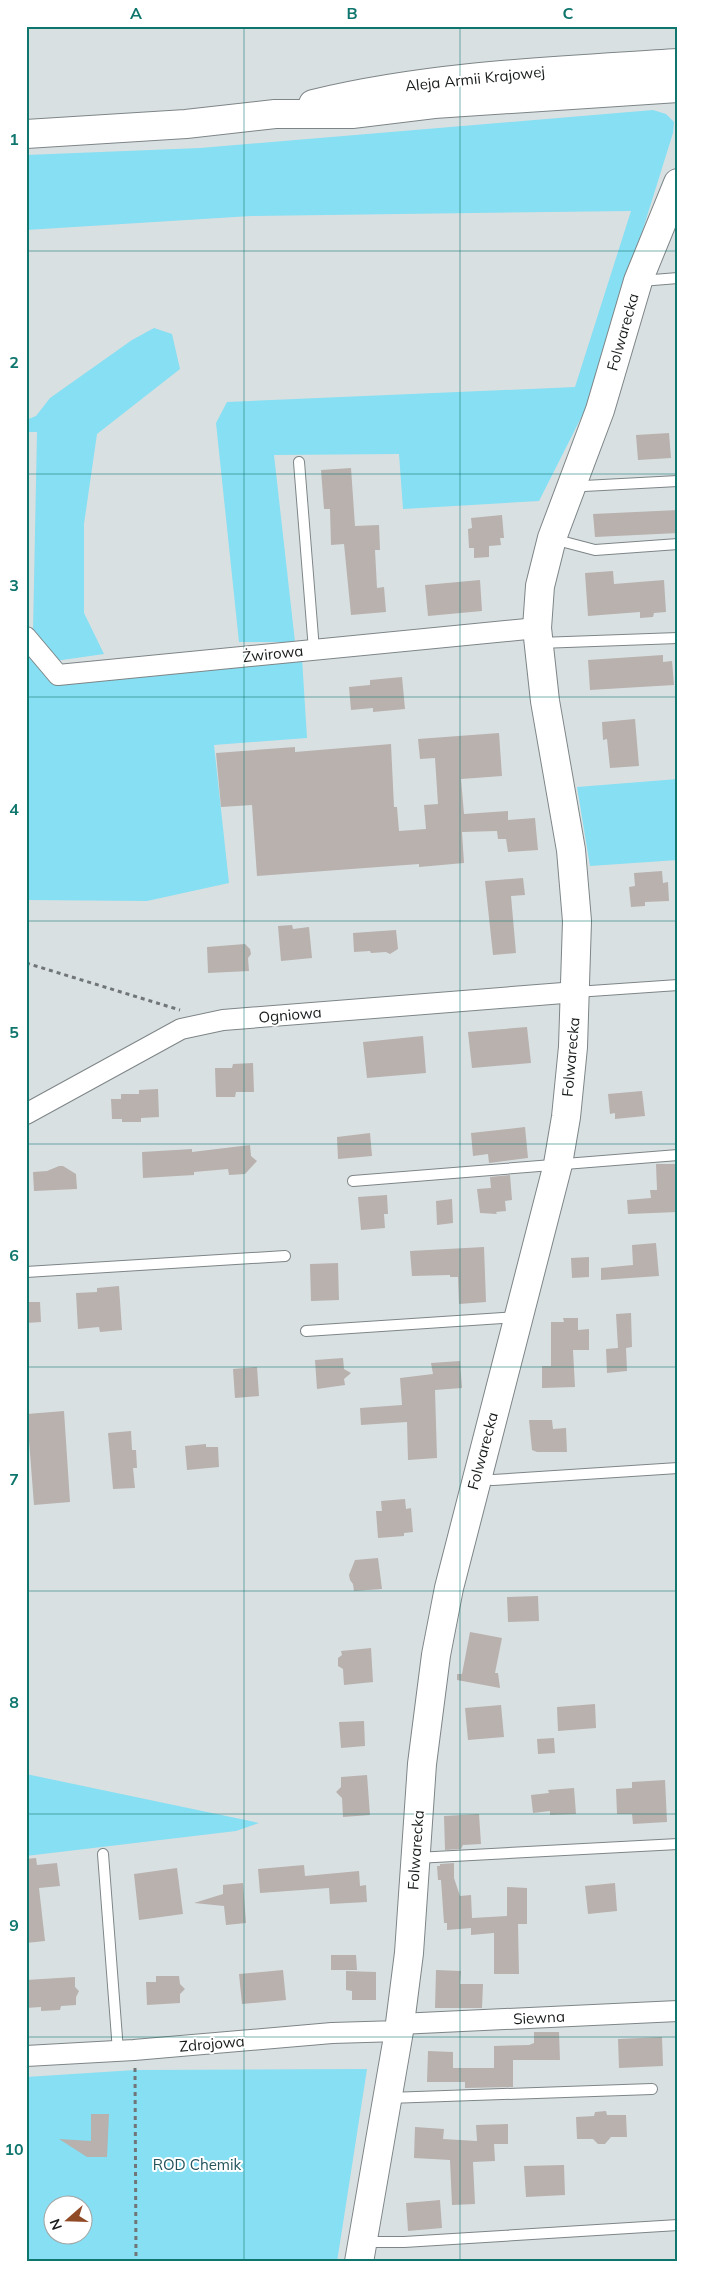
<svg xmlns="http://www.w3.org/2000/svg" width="704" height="2288" font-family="Mulish,sans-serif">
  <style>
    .green { fill: #86dff2; fill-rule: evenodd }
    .building { fill: #b8b1ae }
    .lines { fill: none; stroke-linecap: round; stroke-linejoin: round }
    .lane-casing { stroke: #7e8587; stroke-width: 12 }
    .street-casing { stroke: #7e8587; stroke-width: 22 }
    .secondary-casing { stroke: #7e8587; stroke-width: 30 }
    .path { stroke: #707577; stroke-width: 3; stroke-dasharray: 4 4; stroke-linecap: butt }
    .lane { stroke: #fff; stroke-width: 10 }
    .street { stroke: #fff; stroke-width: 20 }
    .secondary { stroke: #fff; stroke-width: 28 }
    .grid { fill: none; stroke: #0f766e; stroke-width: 1; stroke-opacity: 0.55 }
    .labels { text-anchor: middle; stroke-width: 4; stroke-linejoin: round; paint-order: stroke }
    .street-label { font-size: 15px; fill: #181b1c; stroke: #fff }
    .park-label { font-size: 15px; fill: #25545d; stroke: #fff }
    .neatline { fill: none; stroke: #0f766e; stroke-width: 2 }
    .grid-label { font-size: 16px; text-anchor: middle; font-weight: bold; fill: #0f766e }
  </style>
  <rect width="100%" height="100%" fill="#d9e0e2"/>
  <!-- green -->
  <path class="green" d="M653 110 666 114 674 122 673 133 589 402 539 501 403 509 399 454 274 455 295 642H239L216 423 227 402 575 387 631 211 251 216 26 230V155L200 148Z
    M154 328 172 334 180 369 97 434 84 524V613L104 654 55 661 33 632 37 432H26V420L36 416 50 398 132 340Z
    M26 651 54 685 302 658 307 738 214 745 229 883 147 901 26 900Z
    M678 779V860L590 866 577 787Z
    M26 1774 259 1823 236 1831 26 1856Z
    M367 2069 337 2262H26V2077L135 2070ZM52 2206H82V2236H52Z"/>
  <!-- building -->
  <path class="building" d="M669 433 671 458 638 460 636 435Z
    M351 468 355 526 379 525 380 550H375L377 588 384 587 386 612 351 615 344 544 331 545 330 509H324L321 470Z
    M678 510V533L595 537 593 514Z
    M502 515 504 538H500L501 545 489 546V557L474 558V548H469L468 529 472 528 471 518Z
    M613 571 614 584 664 580 666 612 654 613 653 617 640 618V612L588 616 585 573Z
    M480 580 482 611 428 616 425 585Z
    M663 655V662L672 661 674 685 590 690 588 660Z
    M402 677 405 709 373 712V708L351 710 349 687 370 685V680Z
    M635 719 639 766 610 768 607 739 603 740 602 722Z
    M499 733 502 776 461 779 464 814 508 811V820L535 818 538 850 508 852 506 839H498L497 831 462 832 464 863 419 867V864L257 876 252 805 221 807 216 753 295 747V752L391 744 394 807H397L399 831 426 829 424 805 438 804 435 758 420 759 418 739Z
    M662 871 663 883 668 882 669 901 645 902V906L631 907 629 887 635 886 634 873Z
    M523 878 525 895 511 896 516 953 493 955 485 881Z
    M292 925 293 929 309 927 312 958 281 961 278 926Z
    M396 930 398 949 390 954 386 952 371 953 370 951 354 952 353 933Z
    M245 944 250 949 251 954 248 958 249 971 208 973 207 947Z
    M527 1027 531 1063 472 1068 468 1032Z
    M423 1036 426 1073 367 1078 363 1042Z
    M253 1063 254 1092H236L235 1097H216L215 1068H232L233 1064Z
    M158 1089 159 1117 141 1118V1122H122V1119H112L111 1099H121V1094H139V1090Z
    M642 1091 645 1116 615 1119V1113L610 1114 608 1094Z
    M525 1127 528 1158 489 1163 488 1154 473 1156 471 1133Z
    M370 1133 372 1156 338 1159 337 1137Z
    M250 1145 251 1156 257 1161 245 1174 229 1175 228 1169 194 1172V1175L143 1178 142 1152 192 1149V1152Z
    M656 1164H675L678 1212 628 1214 627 1200 651 1198 650 1190H657Z
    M59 1166H63L76 1174 77 1189 34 1191 33 1172 47 1171Z
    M510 1175 512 1200 505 1201 506 1211 496 1212 497 1214 480 1213 477 1189 491 1188 490 1177Z
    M387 1195 388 1214H384L385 1228 361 1230 358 1197Z
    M452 1199 453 1223 437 1225 436 1201Z
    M656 1243 659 1276 601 1280V1268L633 1265 632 1245Z
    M484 1247 486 1302 459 1304 458 1277H450V1275L412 1276 410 1251Z
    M589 1257V1277L572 1278 571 1258Z
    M338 1263 339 1300 311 1301 310 1264Z
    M119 1286 122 1330 100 1332 99 1327 78 1329 76 1293 97 1292V1288Z
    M26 1302H40L41 1322 26 1323Z
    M631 1313 632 1347 626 1348 627 1371 607 1373 606 1349 618 1348 616 1314Z
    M563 1318H578V1330L589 1329V1350H573L575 1387 542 1388V1366H551V1322H564Z
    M343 1358 344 1369 351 1373 344 1379 345 1385 317 1389 315 1360Z
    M460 1361 462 1388 435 1390 437 1458 408 1460 407 1422 361 1425 360 1408 402 1405 400 1378 433 1374 431 1363Z
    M257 1367 259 1396 235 1398 233 1369Z
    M64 1411 70 1502 34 1505 27 1414Z
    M529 1420H552L553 1429 566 1428 567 1452H537L532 1450Z
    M131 1431 132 1450H136L137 1468H133L135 1488 113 1489 108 1433Z
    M206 1444V1447H218L219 1467 187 1470 185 1446Z
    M405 1499 406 1509 411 1508 413 1532 404 1533V1536L378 1538 376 1511H382L381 1501Z
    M378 1558 382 1589 354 1591 353 1584 350 1580 349 1575 355 1560Z
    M538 1596 539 1621 508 1622 507 1597Z
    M470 1632 502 1638 495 1673H498L500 1688 457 1680V1674H462Z
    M371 1648 373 1682 344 1685 343 1669 338 1666V1658L342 1655 341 1651Z
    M595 1704 596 1728 558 1731 557 1707Z
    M501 1705 504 1737 468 1740 465 1708Z
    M364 1721 365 1746 341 1748 339 1722Z
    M554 1738 555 1753 538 1754 537 1739Z
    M367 1775 370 1815 343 1817 342 1798 336 1792 341 1787V1777Z
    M665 1780 667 1822 633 1824 632 1814H617L616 1789 632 1788V1782Z
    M574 1788 576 1814 550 1815V1811L533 1813 531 1795 549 1793 548 1790Z
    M479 1814 481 1844 463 1845 461 1849 445 1850 444 1816Z
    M36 1858 37 1865 57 1863 60 1886 39 1888 45 1941 26 1943V1859Z
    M454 1863V1878L460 1896 471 1895 472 1918 507 1916V1887L527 1888V1924H518L519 1974H494V1933L471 1935V1928L447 1930V1923H444L441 1880H438L437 1866H440V1864Z
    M304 1865 305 1876 359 1871 360 1886 366 1885 367 1902 330 1904 329 1888 260 1893 258 1869Z
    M177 1868 183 1914 139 1920 134 1874Z
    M243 1883 246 1923 226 1925 224 1906 194 1903 223 1894V1885Z
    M615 1883 617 1911 588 1914 585 1886Z
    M331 1955H356L357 1970H331Z
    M283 1970 286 2000 242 2004 239 1974Z
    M436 1970 461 1971 460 1984H483L482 2008H435Z
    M346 1971 376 1972V2000H352V1991L346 1990Z
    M156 1976H179L180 1984 185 1989 180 1994V2003L147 2005 146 1982H156Z
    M75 1977V1987L79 1991 76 1997V2005L61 2006 60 2010 41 2011V2007L26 2008V1980Z
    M534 2032H559L560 2060H513V2087L465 2088V2082H427L428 2051 453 2052V2068H494V2046L529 2045 534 2043Z
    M662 2037 663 2066 619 2068 618 2039Z
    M606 2111 607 2115H626L627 2137H611L605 2144H598L593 2139H577L576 2117 594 2116 595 2112Z
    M91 2114H109L107 2157H87L59 2139 91 2141Z
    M508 2124V2144H494L495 2161 473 2162 475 2204 452 2205 450 2160 414 2158 415 2127 444 2129 443 2139 477 2141 476 2125Z
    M564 2165 565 2195 526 2197 524 2166Z
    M440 2200 442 2228 408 2231 406 2203Z"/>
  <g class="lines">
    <defs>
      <path id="lane" d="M641 281 678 278
        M299 462 314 650
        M574 484 584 486 678 481
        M553 539 595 550 678 544
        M539 643 678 638
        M576 992 678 985
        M353 1181 678 1155
        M26 1272 285 1256
        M306 1331 517 1317
        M479 1479 493 1480 678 1468
        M103 1854 118 2051
        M416 1858 678 1844
        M388 2098 652 2089
        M363 2242H404L678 2225"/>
      <path id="street" d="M26 637 58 675 537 628
        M26 1114 181 1029 223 1020 576 992
        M399 2024 678 2011
        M26 2056 134 2050 332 2033 399 2031"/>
      <path id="secondary" d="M313 104C432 75 556 71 678 63
        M26 134 186 124 275 114H352L434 104 678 88
        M359 2262 399 2031 409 1953 422 1764 436 1655 449 1588 558 1164 566 1117 573 1047 577 921 571 850 545 701 537 628 540 586 552 538 600 410 638 281 678 183"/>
    </defs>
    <!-- lane casing -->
    <use href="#lane" class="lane-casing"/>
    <!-- street casing -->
    <use href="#street" class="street-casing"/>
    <!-- secondary casing -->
    <use href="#secondary" class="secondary-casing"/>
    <!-- path -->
    <path class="path" d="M26 963 180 1010
      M135 2068 136 2262"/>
    <!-- lane -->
    <use href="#lane" class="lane"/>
    <!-- street -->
    <use href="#street" class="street"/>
    <!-- secondary -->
    <use href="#secondary" class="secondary"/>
  </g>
  <!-- grid -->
  <path class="grid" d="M244 26V2262M460 26V2262M26 251H678M26 474H678M26 697H678M26 921H678M26 1144H678M26 1367H678M26 1591H678M26 1814H678M26 2037H678"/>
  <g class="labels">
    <!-- street labels -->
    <g class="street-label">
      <text transform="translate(475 79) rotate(-6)" y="5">Aleja Armii Krajowej</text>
      <text transform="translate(623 332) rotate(-74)" y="5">Folwarecka</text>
      <text transform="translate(273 654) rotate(-6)" y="5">Żwirowa</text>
      <text transform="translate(290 1015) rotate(-5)" y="5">Ogniowa</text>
      <text transform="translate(571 1057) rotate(-85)" y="5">Folwarecka</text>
      <text transform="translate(483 1451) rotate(-75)" y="5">Folwarecka</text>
      <text transform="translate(416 1850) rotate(-86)" y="5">Folwarecka</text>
      <text transform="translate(539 2018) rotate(-3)" y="5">Siewna</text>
      <text transform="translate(212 2044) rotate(-5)" y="5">Zdrojowa</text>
    </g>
    <!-- park labels -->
    <g class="park-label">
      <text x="197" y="2170">ROD Chemik</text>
    </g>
  </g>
  <!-- border -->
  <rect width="704" height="2288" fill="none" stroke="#ffffff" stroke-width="55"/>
  <!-- north arrow -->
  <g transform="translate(68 2220) rotate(250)"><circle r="24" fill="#ffffff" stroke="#a3a4a4"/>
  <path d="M0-4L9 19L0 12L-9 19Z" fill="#914a26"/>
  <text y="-8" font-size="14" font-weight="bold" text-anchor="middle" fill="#181b1c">N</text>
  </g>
  <rect x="28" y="28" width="648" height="2232" class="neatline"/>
  <g class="grid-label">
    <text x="136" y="19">A</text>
    <text x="352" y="19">B</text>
    <text x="568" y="19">C</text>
    <text x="14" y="145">1</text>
    <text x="14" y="368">2</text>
    <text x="14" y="591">3</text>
    <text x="14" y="815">4</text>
    <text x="14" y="1038">5</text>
    <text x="14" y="1261">6</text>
    <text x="14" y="1485">7</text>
    <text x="14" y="1708">8</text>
    <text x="14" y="1931">9</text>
    <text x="14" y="2155">10</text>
  </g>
</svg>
